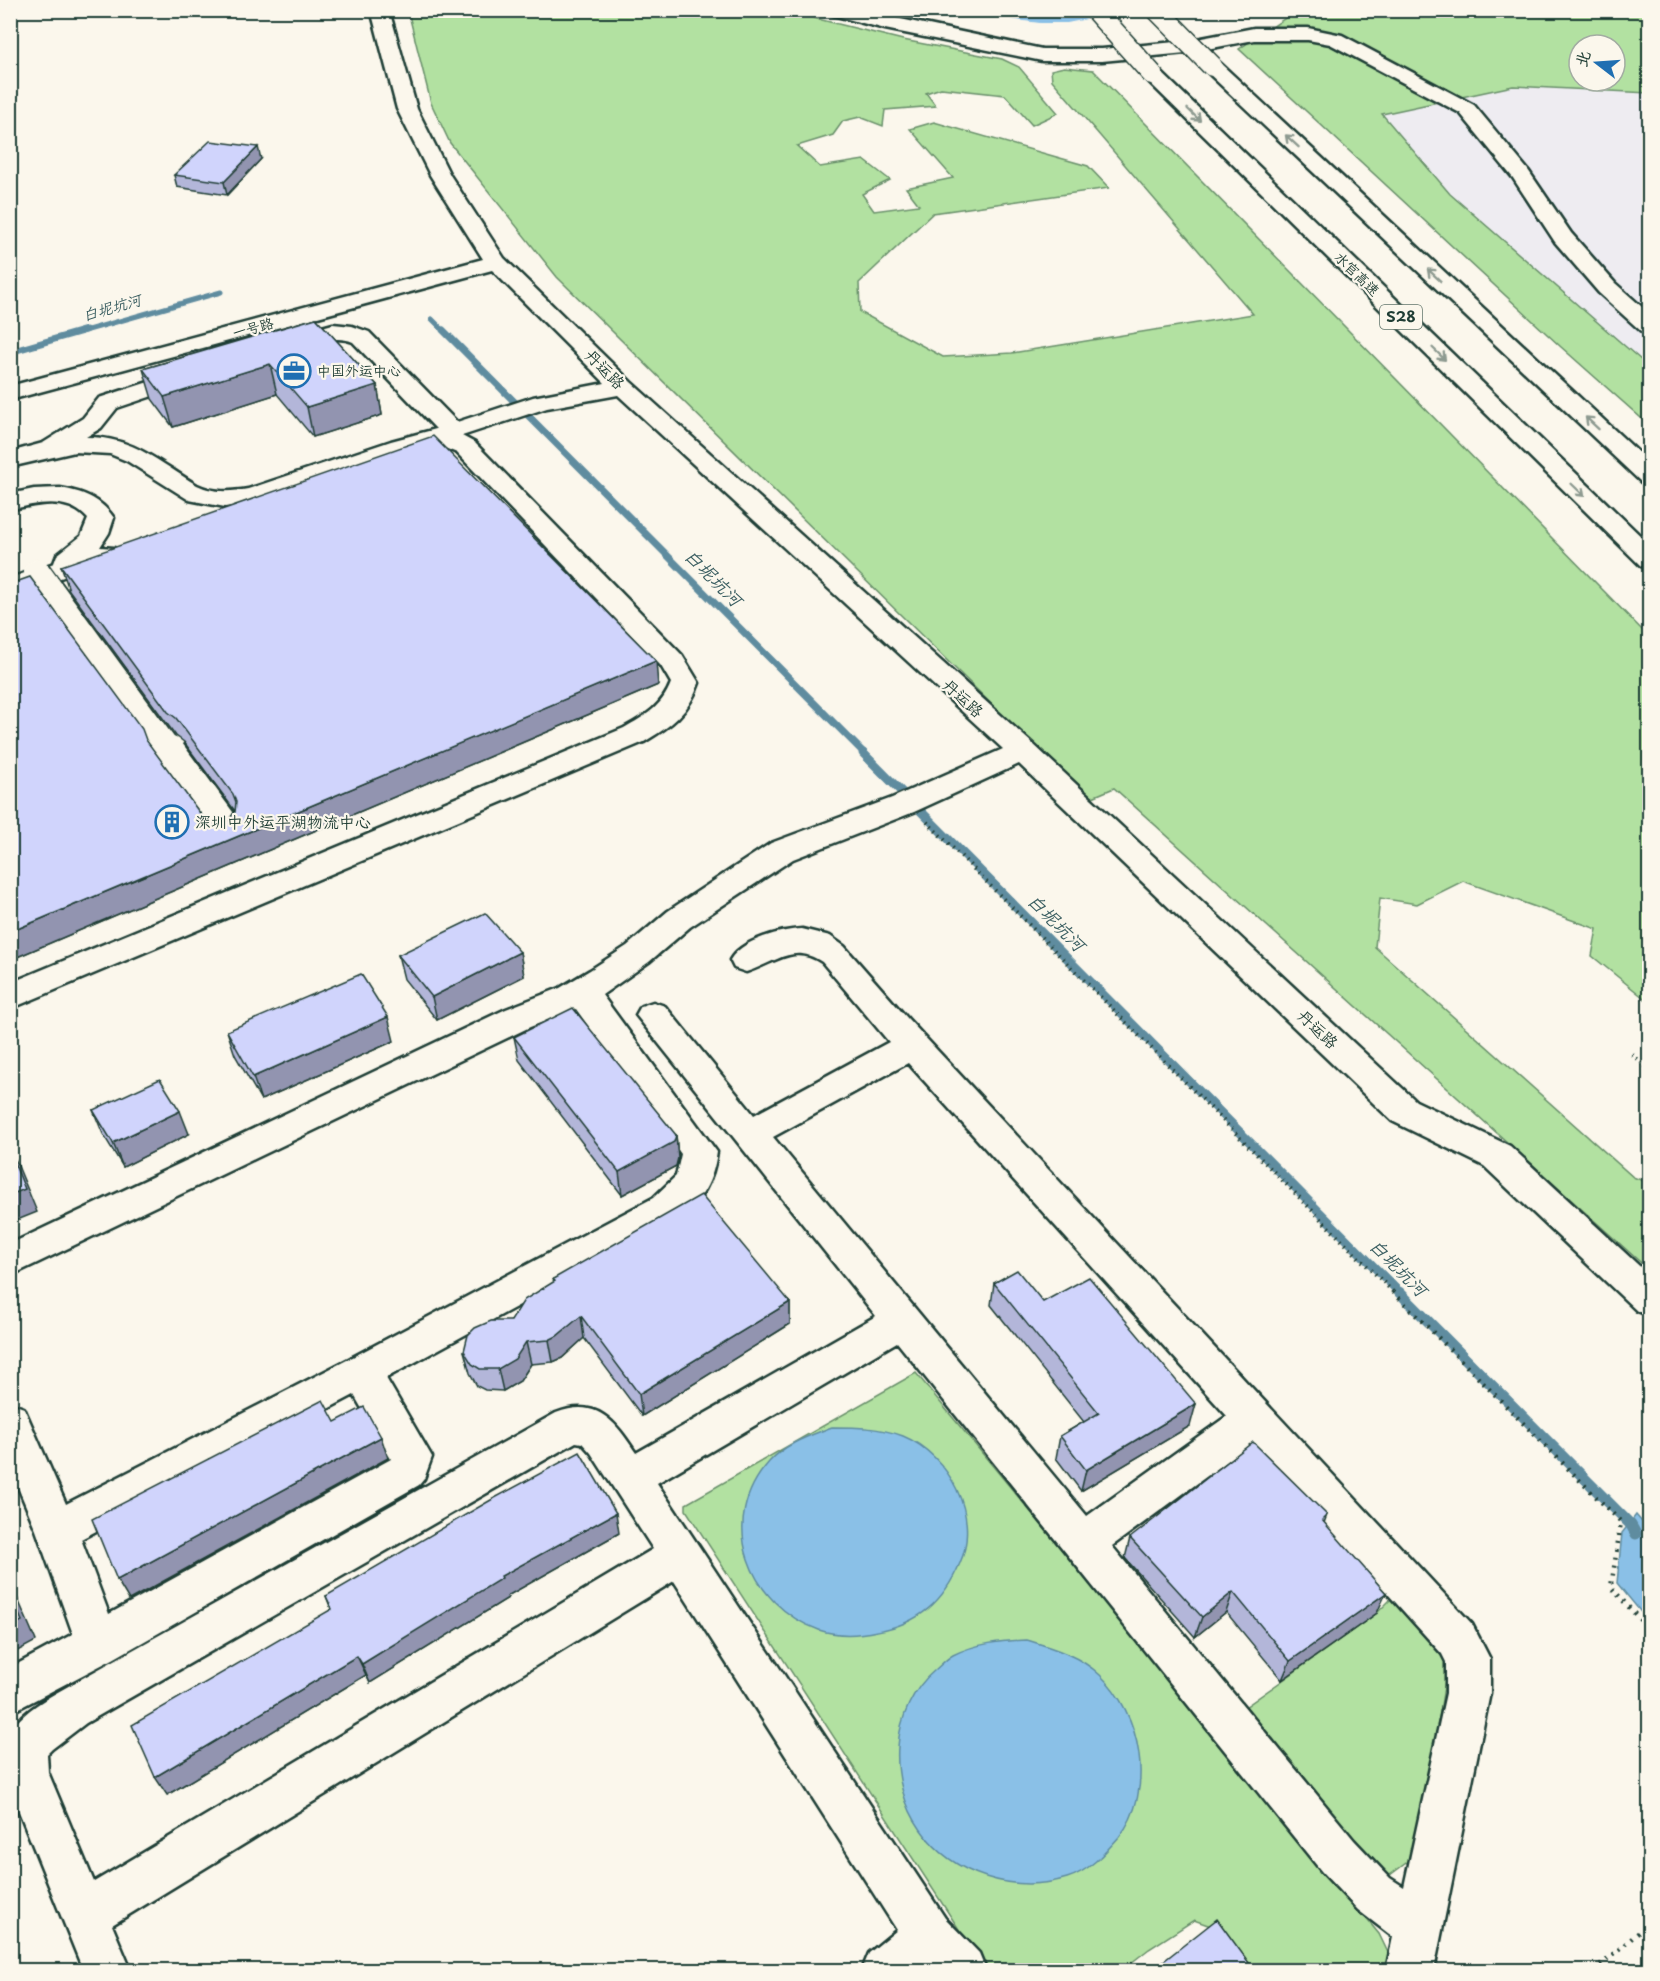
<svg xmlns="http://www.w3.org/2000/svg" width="1660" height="1981" font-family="'Playpen Sans','LXGW WenKai TC',sans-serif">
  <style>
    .built { fill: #eeecf1 }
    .green { fill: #b2e1a1; stroke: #688f6a; stroke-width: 1.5; fill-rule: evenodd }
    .water { fill: #8ac0e7; stroke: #5f8c9f; stroke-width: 1.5 }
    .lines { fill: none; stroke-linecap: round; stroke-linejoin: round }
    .stream-far3 { stroke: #5f8c9f; stroke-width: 5 }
    .stream-far2 { stroke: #5f8c9f; stroke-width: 7 }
    .stream-far1 { stroke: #5f8c9f; stroke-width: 9 }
    .stream { stroke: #5f8c9f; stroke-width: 11 }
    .canal { fill: #8ac0e7; fill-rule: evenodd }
    .minor-casing { stroke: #1f3d34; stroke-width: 5 }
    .highway-casing { stroke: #1f3d34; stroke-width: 5 }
    .path-far1 { stroke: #1f3d34; stroke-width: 4; stroke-dasharray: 1.5 4.5; stroke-linecap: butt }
    .path { stroke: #1f3d34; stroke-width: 4.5; stroke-dasharray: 2 6; stroke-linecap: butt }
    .minor { fill: #fbf7ec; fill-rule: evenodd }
    .highway { fill: #fbf7ec; fill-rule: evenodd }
    .minor-bridge-far1-casing { stroke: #1f3d34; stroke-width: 30; stroke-linecap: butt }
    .minor-bridge-casing { stroke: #1f3d34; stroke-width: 38; stroke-linecap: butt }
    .highway-bridge-casing { stroke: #1f3d34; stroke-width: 23; stroke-linecap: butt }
    .minor-bridge-far1 { stroke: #fbf7ec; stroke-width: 26 }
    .minor-bridge { stroke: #fbf7ec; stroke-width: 33 }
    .highway-bridge { stroke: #fbf7ec; stroke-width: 20 }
    .wall { fill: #b3b6d9; stroke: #1f3d34; stroke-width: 1.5 }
    .shaded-wall { fill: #9294b0; stroke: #1f3d34; stroke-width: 1.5 }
    .building { fill: #d0d4fc; stroke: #1f3d34; stroke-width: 1.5 }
    .oneway { stroke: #8d9a90 }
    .labels { text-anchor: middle; stroke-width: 4.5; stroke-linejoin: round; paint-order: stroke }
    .far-street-label { font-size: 14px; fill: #1f3d34; stroke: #fbf7ec }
    .far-poi-label { font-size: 14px; fill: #1f3d34; stroke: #fbf7ec; text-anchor: start }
    .far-water-label { font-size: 15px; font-style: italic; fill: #3a5e61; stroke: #fbf7ec }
    .shield { fill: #fbf7ec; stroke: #61756b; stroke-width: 1.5 }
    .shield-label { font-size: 15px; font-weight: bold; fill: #1f3d34 }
    .street-label { font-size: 16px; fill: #1f3d34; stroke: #fbf7ec }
    .poi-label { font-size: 16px; fill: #1f3d34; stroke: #fbf7ec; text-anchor: start }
    .water-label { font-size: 18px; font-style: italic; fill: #3a5e61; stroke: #fbf7ec }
  </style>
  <rect width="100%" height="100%" fill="#fbf7ec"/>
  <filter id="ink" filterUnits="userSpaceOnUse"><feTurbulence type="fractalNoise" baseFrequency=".0167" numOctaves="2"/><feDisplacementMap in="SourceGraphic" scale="12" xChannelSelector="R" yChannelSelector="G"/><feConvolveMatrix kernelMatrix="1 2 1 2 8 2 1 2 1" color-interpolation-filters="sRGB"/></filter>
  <g filter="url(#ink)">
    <!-- built -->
    <path class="built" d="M1514 86 1649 93V367L1450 194 1382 113Z"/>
    <!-- green -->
    <path class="green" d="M408 11H790L818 19 903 40 1002 59 1019 67 1058 113 1032 125 1005 95 941 88 926 93 936 106 885 110 883 126 860 117 843 121 833 135 797 146 820 167 864 160 890 180 862 194 874 211 919 205 906 188 953 178 910 129 934 122 1088 166 1109 188 933 213 859 283 860 312 943 357 1012 353 1253 314 1052 80 1051 70 1064 67 1093 70 1649 637V1002L1592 956 1597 929 1463 881 1417 904 1380 898 1375 947 1633 1177 1649 1183V1270L1114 788 1088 799 557 277 450 143 431 103Z
      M1305 11H1649V93L1513 86 1382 114 1450 194 1649 367V425L1561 347 1239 49 1290 15ZM1579 45H1615V81H1579Z
      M916 1373 1379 1934 1393 1963 1391 1970H1250L1222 1930 1194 1920 1149 1949 1122 1970H990L966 1940 686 1510V1504Z
      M1395 1595 1448 1661 1421 1833 1414 1857 1386 1878 1241 1710 1377 1613Z"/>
    <!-- water -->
    <path class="water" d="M832 1427C856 1427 879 1427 903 1436 949 1455 981 1516 960 1563 944 1601 919 1624 877 1631 859 1635 837 1636 819 1630 749 1605 716 1521 769 1462 786 1443 809 1436 832 1427Z
      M1636 1515 1649 1530V1622L1617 1583 1622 1533Z
      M1027 1640C1053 1648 1080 1656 1100 1675 1141 1713 1156 1791 1119 1837 1105 1853 1088 1872 1067 1878 1015 1894 953 1876 921 1830 887 1782 889 1709 935 1670 941 1665 946 1659 953 1655 977 1643 1001 1641 1027 1640Z"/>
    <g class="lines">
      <!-- stream-far3 -->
      <path class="stream-far3" d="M432 319 445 332
        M81 332 221 292"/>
      <!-- stream-far2 -->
      <path class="stream-far2" d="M443 330 865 754
        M10 352 86 330"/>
      <!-- stream-far1 -->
      <path class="stream-far1" d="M863 753 1401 1294"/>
      <!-- stream -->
      <path class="stream" d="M1399 1292 1631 1525 1636 1534"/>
      <!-- canal -->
      <path class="canal" d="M971 10 1040 13 1114 10 1112 14 1067 23H1040L979 15Z"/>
      <defs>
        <path id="minor" d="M371 10H389L417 109 450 175 504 258 631 382 1033 744 1416 1101 1510 1146 1650 1276V1316L1637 1311 1484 1166 1392 1121 1019 764 914 812 793 859 690 927 649 962 602 995 717 1152C713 1181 702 1201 679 1218L386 1378 432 1457 424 1479 419 1485 113 1659 10 1713V1668L73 1634 36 1530 10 1468V1403L24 1408 66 1504 347 1360 653 1198 676 1176 681 1154 576 1009 530 1027 10 1276V1244L506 1009 560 988 590 970 627 946 668 911 771 843 892 798 1003 749 618 395 547 408 462 436 475 443 682 655 699 683C689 713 671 726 644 742L10 1009V983L624 728C645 716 662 707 671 683L661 666 457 453 435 444 262 501 225 507 189 500 127 461 110 454 75 452 10 467V452L43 443 83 418 99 398 192 368 200 370 204 375 200 380 117 408 101 428 86 437C134 437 158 462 197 485 214 493 230 492 248 489L391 441 436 429 353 342C326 331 303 355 278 349L274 344 278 339 333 324 352 326 369 332 457 422 533 397 605 383 492 270 10 400V386L483 259 430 175 397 109ZM354 1395 391 1459 109 1614 81 1539Z
          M826 10H858L1042 49H1102L1186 41 1254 28H1308L1342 35 1474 105 1528 170 1571 233 1615 283 1650 314V334L1642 332 1599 293 1555 242 1513 178 1460 113 1330 44 1308 40H1254L1186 53 1102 61H1042L885 29 829 14Z
          M60 488C83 492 100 498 114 518L109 533 100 547 114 548 118 554 114 560 10 595V578L54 563 57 555 81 536 88 519C68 496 37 503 10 510V494L34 489Z
          M802 929 830 936 844 946 908 1019 1472 1624 1490 1659V1693L1434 1970H1386L1393 1937 1358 1910 1322 1872 897 1342 657 1483 945 1918 979 1953 986 1970H929L926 1967 922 1970H862L869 1953 897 1930 674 1581 112 1925 131 1970H83L10 1789V1733C20 1714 38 1704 56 1693L556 1413C597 1397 615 1421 636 1453L876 1316 636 1015 641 1006 653 1002 665 1006 754 1115 889 1042 822 962C793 942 775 963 746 972L734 968 730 960C741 940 781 930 802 929ZM908 1063 1227 1416 1087 1516 773 1137ZM576 1442 582 1443 591 1453 653 1549 94 1882 48 1772 47 1754 52 1749 86 1723ZM1252 1443 1442 1654 1446 1662V1693L1404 1887 1390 1878 1354 1840 1112 1546Z"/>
        <path id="highway" d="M1212 60 1219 62 1650 463V484L1641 482 1205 70 1202 66 1205 62Z
          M1152 68 1159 70 1650 545V568L1641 566 1145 78 1142 74 1145 70Z"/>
      </defs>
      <!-- minor casing -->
      <use href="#minor" class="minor-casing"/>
      <!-- highway casing -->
      <use href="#highway" class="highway-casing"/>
      <!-- path-far1 -->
      <path class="path-far1" d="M927 822 1395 1294
        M1632 1054 1650 1070"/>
      <!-- path -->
      <path class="path" d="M1393 1292 1621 1522 1611 1587 1650 1631
        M1594 1970 1650 1923"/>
      <!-- minor -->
      <use href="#minor" class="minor"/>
      <!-- highway -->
      <use href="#highway" class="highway"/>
      <defs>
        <path id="minor-bridge-far1" d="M37 572 170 754"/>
        <path id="minor-bridge" d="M169 753 225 829"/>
        <path id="highway-bridge" d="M1095 10 1152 74
          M1157 10 1212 66"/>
      </defs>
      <!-- minor-bridge-far1 casing -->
      <use href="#minor-bridge-far1" class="minor-bridge-far1-casing"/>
      <!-- minor-bridge casing -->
      <use href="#minor-bridge" class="minor-bridge-casing"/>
      <!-- highway-bridge casing -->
      <use href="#highway-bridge" class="highway-bridge-casing"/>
      <!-- minor-bridge-far1 -->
      <use href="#minor-bridge-far1" class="minor-bridge-far1"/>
      <!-- minor-bridge -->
      <use href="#minor-bridge" class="minor-bridge"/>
      <!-- highway-bridge -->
      <use href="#highway-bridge" class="highway-bridge"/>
    </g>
    <!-- wall -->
    <path class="wall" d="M261 159 227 195 177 187 174 175Z
      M316 318 377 385 382 415 313 437 277 394 173 427 152 399 143 369Z
      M61 566 658 685 10 960 146 741 202 816 210 822 220 824 229 820 235 811 184 742 176 736 69 590Z
      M520 952 524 976 437 1020 404 979 398 955Z
      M227 1031 394 1041 261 1100 235 1055Z
      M514 1037 676 1135 678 1158 676 1166 622 1195 519 1060Z
      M93 1110 189 1134 123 1167 103 1134Z
      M553 1279 790 1302V1324L642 1416 584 1338 562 1358 553 1362 531 1364 520 1381 503 1391 485 1390 477 1386 470 1373 464 1351 511 1321 554 1282Z
      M994 1283 1043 1302 1190 1426 1081 1491 1056 1458 1060 1436 1084 1422 991 1305Z
      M1327 1515 1324 1523 1377 1613 1282 1680 1226 1612 1195 1637 1125 1558 1130 1538Z
      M619 1533 507 1596 508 1598 370 1683 366 1675 167 1795 331 1609 326 1596Z"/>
    <!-- shaded-wall -->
    <path class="shaded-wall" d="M258 147 261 159 227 195 224 182Z
      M270 364 277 394 173 427 164 397Z
      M377 385 382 415 313 437 307 407Z
      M656 661 658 685 10 960V932Z
      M520 952 524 976 437 1020 432 997Z
      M388 1017 394 1041 261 1100 253 1077Z
      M180 1111 189 1134 123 1167 113 1143Z
      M676 1135 678 1158 676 1166 622 1195 619 1172Z
      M10 1150 16 1161 37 1212 10 1223Z
      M790 1302V1324L642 1416 639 1394Z
      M581 1316 584 1338 562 1358 553 1362 549 1340Z
      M526 1342 531 1364 520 1381 503 1391 498 1369Z
      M1196 1404 1190 1426 1081 1491 1086 1470Z
      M381 1437 388 1458 129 1600 117 1580Z
      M616 1513 619 1533 507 1596 508 1598 370 1683 362 1664 501 1576Z
      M10 1581 36 1641 10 1655Z
      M1233 1592 1226 1612 1195 1637 1202 1617Z
      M1386 1593 1377 1613 1282 1680 1290 1661Z
      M357 1656 366 1675 167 1795 155 1777Z"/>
    <!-- building -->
    <path class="building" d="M210 141 258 147 224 182 174 175Z
      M316 318 377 385 307 407 270 364 164 397 143 369Z
      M433 436 656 661 10 932V584L30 577 142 729 146 740 202 816 210 822 220 824 229 820 235 812 236 802 233 794 176 718 168 712 61 566Z
      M485 913 520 952 432 997 398 955Z
      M361 974 388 1017 253 1077 227 1031Z
      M573 1008 676 1135 674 1142 619 1172 514 1037Z
      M160 1079 180 1111 113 1143 93 1110Z
      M10 1153 25 1189 10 1195Z
      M701 1195 790 1302 639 1394 581 1316 557 1336 549 1340 526 1342 515 1359 498 1369H480L472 1364 464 1351 468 1335 475 1328 491 1321H511L524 1300 555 1281 553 1279Z
      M1017 1270 1043 1302 1089 1277 1196 1404 1086 1470 1060 1436 1099 1413 994 1283Z
      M323 1400 335 1422 364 1407 381 1437 117 1580 92 1519Z
      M1253 1442 1327 1515 1322 1520 1386 1593 1290 1661 1233 1592 1202 1617 1130 1538Z
      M580 1452 616 1513 501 1576 502 1578 362 1664 357 1656 155 1777 132 1725 332 1609 326 1596 491 1500Z
      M10 1594 22 1621 10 1627Z
      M1217 1919 1255 1971H1151Z"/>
    <!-- one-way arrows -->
    <defs><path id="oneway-shaft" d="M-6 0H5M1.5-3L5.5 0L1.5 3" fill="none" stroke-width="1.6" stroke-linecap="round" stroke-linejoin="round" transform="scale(1.5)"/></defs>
    <g class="oneway">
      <use href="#oneway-shaft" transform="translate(1194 115) rotate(44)"/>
      <use href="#oneway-shaft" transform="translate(1292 141) rotate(-137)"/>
      <use href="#oneway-shaft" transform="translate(1434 275) rotate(-137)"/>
      <use href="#oneway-shaft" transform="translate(1439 354) rotate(44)"/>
      <use href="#oneway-shaft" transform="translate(1592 423) rotate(-137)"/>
      <use href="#oneway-shaft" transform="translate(1578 490) rotate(44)"/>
    </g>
  </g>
  <!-- icons -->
  <defs>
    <symbol id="office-ring" viewBox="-11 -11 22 22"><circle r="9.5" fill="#fbf7ec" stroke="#1f6fb2" stroke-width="1.5"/><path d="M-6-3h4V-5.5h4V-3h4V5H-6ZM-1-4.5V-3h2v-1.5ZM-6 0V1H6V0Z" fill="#1f6fb2"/></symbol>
    <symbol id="building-ring" viewBox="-11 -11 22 22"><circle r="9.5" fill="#fbf7ec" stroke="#1f6fb2" stroke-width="1.5"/><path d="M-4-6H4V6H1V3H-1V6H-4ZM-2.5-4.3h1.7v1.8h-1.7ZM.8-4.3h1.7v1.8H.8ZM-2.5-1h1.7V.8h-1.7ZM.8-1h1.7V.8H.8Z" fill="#1f6fb2"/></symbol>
  </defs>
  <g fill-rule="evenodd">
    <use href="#office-ring" x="275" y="352" width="38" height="38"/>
    <use href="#building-ring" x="153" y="803" width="38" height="38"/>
  </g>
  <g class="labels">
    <!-- far-street labels -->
    <g class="far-street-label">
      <text transform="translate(1357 274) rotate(44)" y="5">水官高速</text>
      <text transform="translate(253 328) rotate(-15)" y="5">一号路</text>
    </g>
    <!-- far-poi labels -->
    <g class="far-poi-label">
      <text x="317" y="376">中国外运中心</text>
    </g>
    <!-- far-water labels -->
    <g class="far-water-label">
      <text transform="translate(112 308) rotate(-16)" y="5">白坭坑河</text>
    </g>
    <!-- shield labels -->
    <rect class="shield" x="1380" y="305" width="42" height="24" rx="4.5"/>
    <g class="shield-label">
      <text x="1401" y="322">S28</text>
    </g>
    <!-- street labels -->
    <g class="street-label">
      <text transform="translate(605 369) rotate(45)" y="6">丹运路</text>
      <text transform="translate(963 698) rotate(42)" y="6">丹运路</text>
      <text transform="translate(1318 1029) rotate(43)" y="6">丹运路</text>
    </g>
    <!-- poi labels -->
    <g class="poi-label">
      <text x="195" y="828">深圳中外运平湖物流中心</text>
    </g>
    <!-- water labels -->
    <g class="water-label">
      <text transform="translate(713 578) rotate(45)" y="6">白坭坑河</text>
      <text transform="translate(1056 923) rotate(45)" y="6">白坭坑河</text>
      <text transform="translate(1398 1268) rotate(45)" y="6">白坭坑河</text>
    </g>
  </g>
  <!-- margin -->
  <rect width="1660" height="1981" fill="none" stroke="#fbf7ec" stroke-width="36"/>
  <rect x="18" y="18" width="1624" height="1945" fill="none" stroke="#1f3d34" stroke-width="2" filter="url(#ink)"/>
  <!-- north arrow -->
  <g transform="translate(1597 63) rotate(287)"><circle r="28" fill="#fbf7ec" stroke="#a3ada2" stroke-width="1.5"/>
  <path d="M0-4.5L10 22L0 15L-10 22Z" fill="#1f6fb2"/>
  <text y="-9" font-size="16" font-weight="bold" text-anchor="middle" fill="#1f3d34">北</text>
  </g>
</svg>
